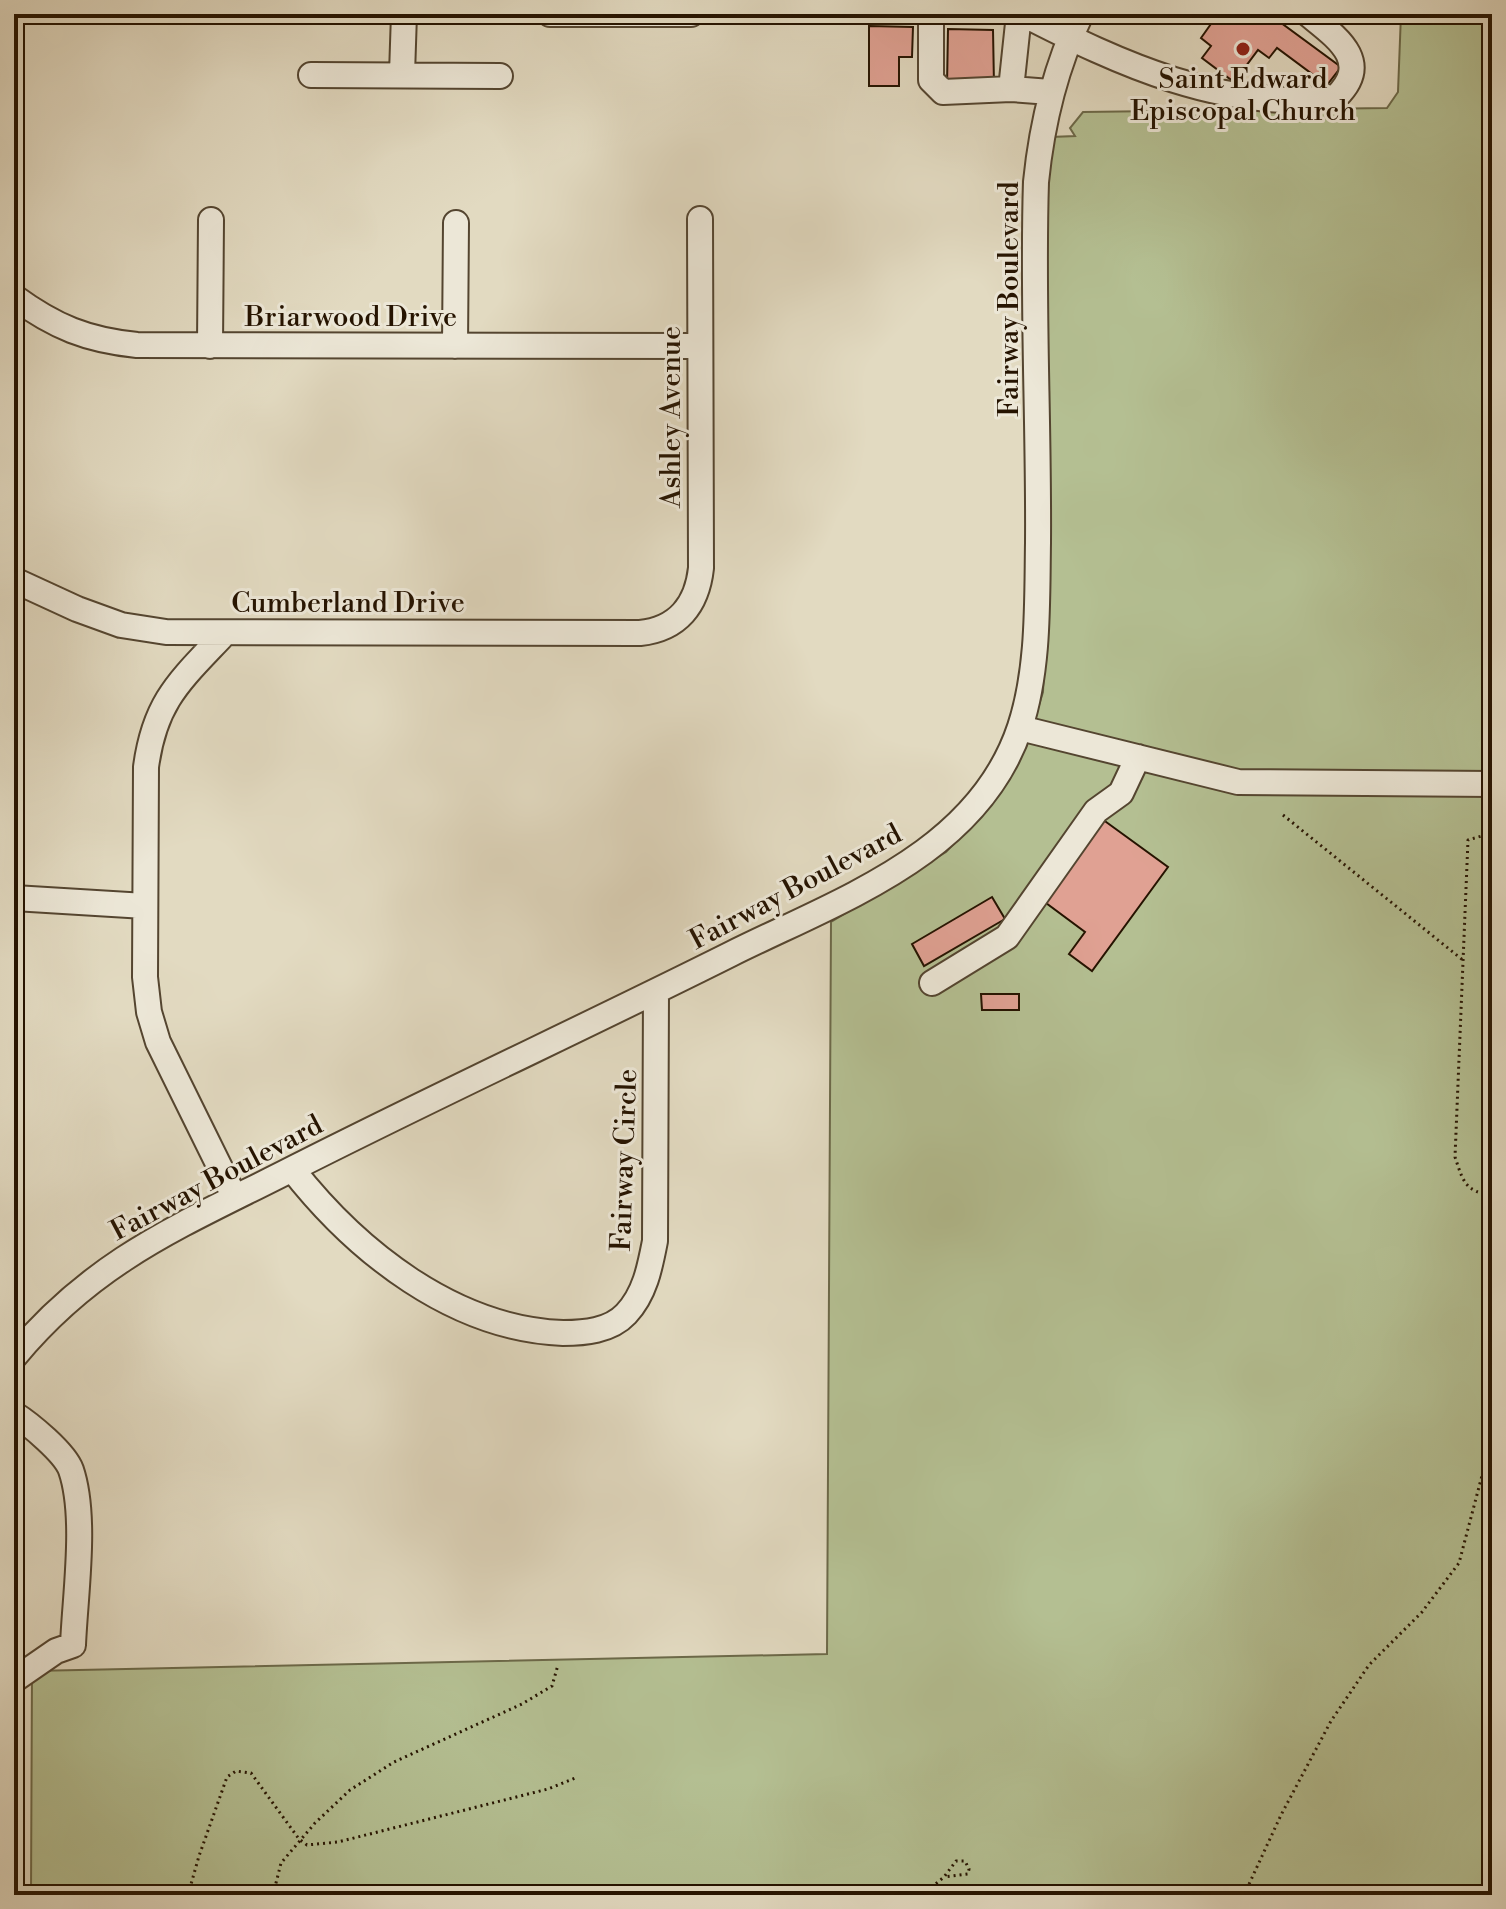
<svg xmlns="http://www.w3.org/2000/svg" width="1506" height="1909" font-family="'Libre Bodoni',serif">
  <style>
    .green { fill: #b4bf92; stroke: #6c6949; stroke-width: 2 }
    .building { fill: #e0a193; stroke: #251300; stroke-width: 2 }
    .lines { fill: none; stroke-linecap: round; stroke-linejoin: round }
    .minor-casing { stroke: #544530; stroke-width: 28 }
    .path { stroke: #251300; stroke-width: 3; stroke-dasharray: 2 4; stroke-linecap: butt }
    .minor { stroke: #ece7d7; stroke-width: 24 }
    .poi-dot { fill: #8f2418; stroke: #ece7d7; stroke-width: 3 }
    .labels { text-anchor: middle; stroke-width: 6; stroke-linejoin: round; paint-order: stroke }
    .poi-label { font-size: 28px; fill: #251300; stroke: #ece7d7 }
    .street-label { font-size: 28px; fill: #251300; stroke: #ece7d7 }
  </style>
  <rect width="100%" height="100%" fill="#e2dac1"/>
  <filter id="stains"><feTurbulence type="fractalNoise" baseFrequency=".0025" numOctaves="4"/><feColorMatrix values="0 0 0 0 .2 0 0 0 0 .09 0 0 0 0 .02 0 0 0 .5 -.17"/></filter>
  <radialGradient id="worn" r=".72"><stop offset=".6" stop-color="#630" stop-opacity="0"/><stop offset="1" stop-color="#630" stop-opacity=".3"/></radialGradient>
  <!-- green -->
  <path class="green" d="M1401 14H1492V1895H31L32 1671 827 1654 831 922 946 852 986 810 1026 747 1043 692 1046 618 1045 214 1051 137 1075 136 1070 128 1083 112 1387 108 1398 92Z"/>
  <!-- building -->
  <path class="building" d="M1218 14H1269L1341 67 1327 85 1277 48 1269 58 1258 50 1234 82 1202 58 1211 46 1201 38Z
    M869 26 913 27 912 57H899V86H869Z
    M948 29 993 30 994 85 947 86Z
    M1102 819 1168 867 1092 971 1069 954 1085 932 1042 900Z
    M992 897 1005 919 924 966 912 944Z
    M981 994H1019V1010H982Z"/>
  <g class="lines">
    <defs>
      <path id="minor" d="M550 14H691
        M931 14V80L943 92 1011 89 1050 92
        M1023 14C1118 63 1226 113 1336 97 1373 61 1336 37 1308 14
        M402 74 404 14
        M311 75 500 76
        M1011 89 1019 14
        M14 297C55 327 87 340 137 345L700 346
        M210 346 211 220
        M455 346 456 223
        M14 580 77 609 121 625 166 632 640 633C678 629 697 605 701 568L700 219
        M225 633C181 680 155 700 146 767L145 977 149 1012 158 1042 234 1196
        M1020 728 1238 782 1492 784
        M14 898 145 906
        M932 983 1007 937 1096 811 1121 793 1138 757
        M292 1169C357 1252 454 1329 563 1333 584 1333 610 1331 626 1314 645 1294 650 1267 655 1241L656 992
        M14 1357C97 1257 185 1224 296 1167 440 1094 587 1026 731 954 839 900 978 854 1020 727 1039 669 1037 603 1038 543 1039 423 1032 302 1036 182 1042 122 1055 68 1081 14
        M14 1414C30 1424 65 1453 71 1470 87 1517 75 1595 73 1645L56 1651 14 1680"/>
    </defs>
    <!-- minor casing -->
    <use href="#minor" class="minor-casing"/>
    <!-- path -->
    <path class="path" d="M1283 815 1464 961
      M1492 833 1468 840 1455 1157C1463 1181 1465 1192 1492 1195
      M188 1895 199 1856 227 1777 236 1771 251 1773 299 1839 307 1845 338 1842 548 1789 578 1777
      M273 1895 281 1863 315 1823 350 1790 394 1762 522 1704 552 1686 558 1665
      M922 1895 944 1877 956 1861H965L969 1869 968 1874 944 1877
      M1244 1895 1281 1815 1331 1721 1369 1665 1422 1612 1459 1563 1484 1468 1492 1454"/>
    <!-- minor -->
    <use href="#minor" class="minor"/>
  </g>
  <!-- markers -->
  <circle class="poi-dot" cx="1243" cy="49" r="8"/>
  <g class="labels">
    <!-- poi labels -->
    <g class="poi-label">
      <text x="1243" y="88">Saint Edward<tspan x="1243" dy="32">Episcopal Church</tspan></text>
    </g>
    <!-- street labels -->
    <g class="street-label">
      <text transform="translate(1008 299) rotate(-90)" y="10">Fairway Boulevard</text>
      <text x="351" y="326">Briarwood Drive</text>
      <text transform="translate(670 417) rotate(-90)" y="10">Ashley Avenue</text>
      <text x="348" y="612">Cumberland Drive</text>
      <text transform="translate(795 886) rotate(-28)" y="10">Fairway Boulevard</text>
      <text transform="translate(623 1160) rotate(-88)" y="10">Fairway Circle</text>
      <text transform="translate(216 1177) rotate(-28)" y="10">Fairway Boulevard</text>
    </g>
  </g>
  <!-- margin -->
  <rect width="1506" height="1909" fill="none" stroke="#e2dac1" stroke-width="48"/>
  <rect x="16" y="16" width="1474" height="1877" fill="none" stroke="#251300" stroke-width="4"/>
  <rect x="24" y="24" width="1458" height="1861" fill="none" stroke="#251300" stroke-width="2"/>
  <rect width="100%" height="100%" filter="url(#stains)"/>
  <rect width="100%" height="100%" fill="url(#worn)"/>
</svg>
